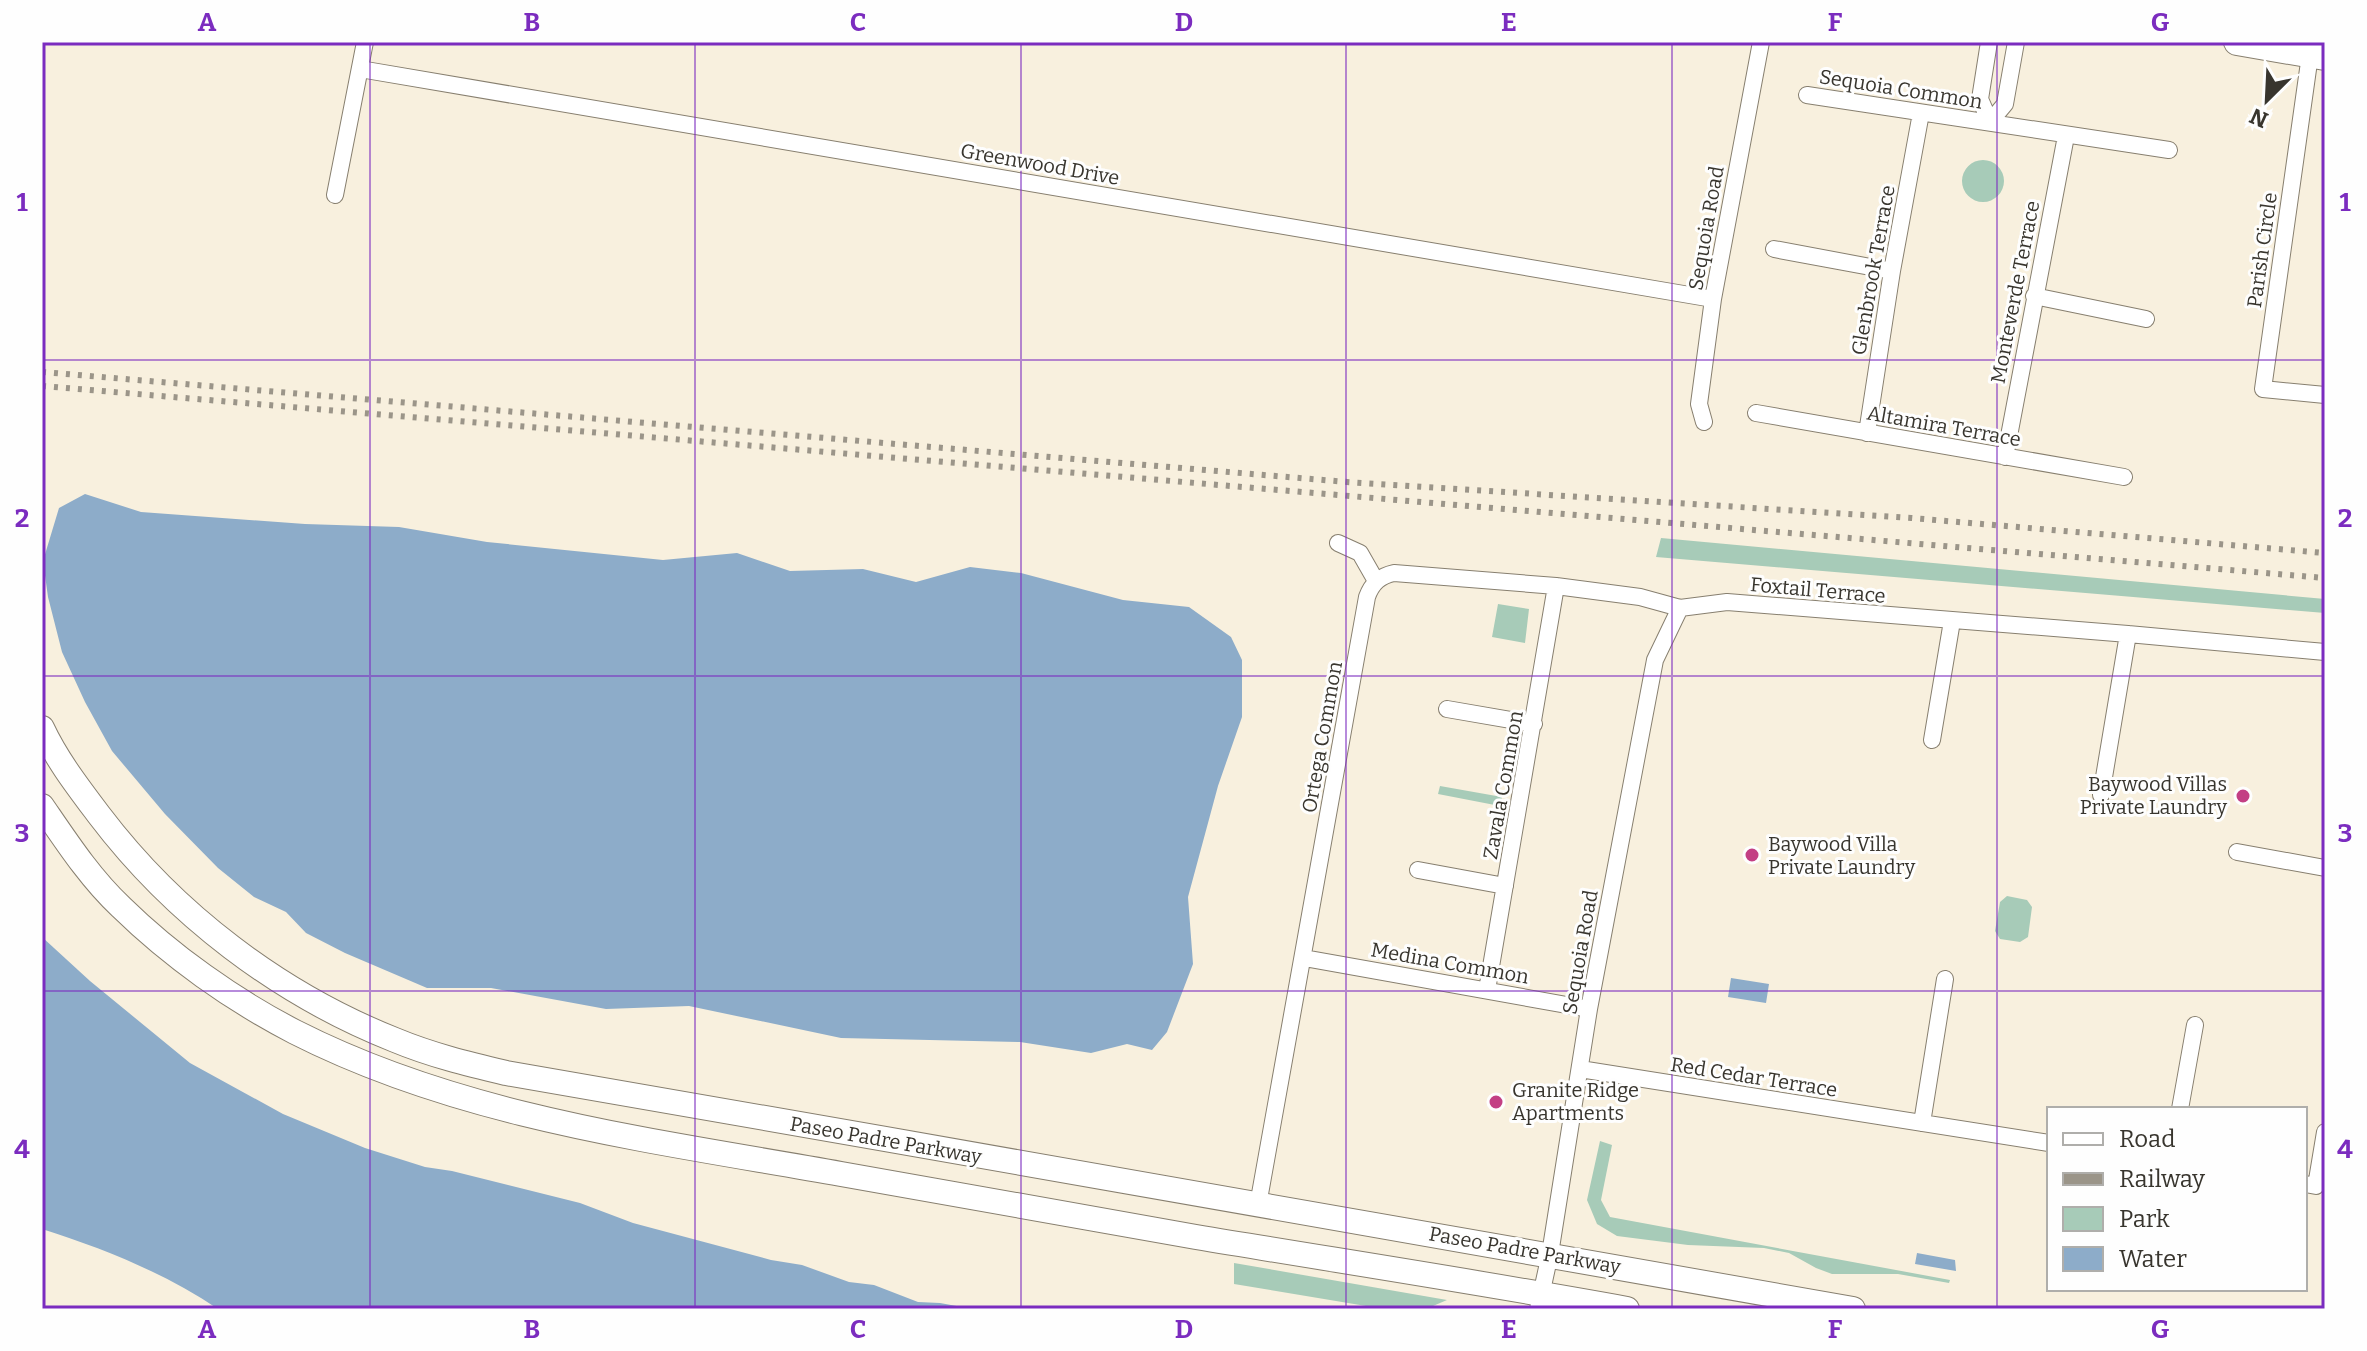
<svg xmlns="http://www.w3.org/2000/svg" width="2367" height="1351" font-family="Bitter,serif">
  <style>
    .green { fill: #a7cbb8 }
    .water { fill: #8dacc9 }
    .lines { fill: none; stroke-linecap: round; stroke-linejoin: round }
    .minor-casing { stroke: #877f6f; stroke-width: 18 }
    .secondary-casing { stroke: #877f6f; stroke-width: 26 }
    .primary-casing { stroke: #877f6f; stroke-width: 28 }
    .minor { stroke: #fff; stroke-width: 16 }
    .secondary { stroke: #fff; stroke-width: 24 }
    .primary { stroke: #fff; stroke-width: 26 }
    .rail { stroke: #9b9589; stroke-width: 6; stroke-dasharray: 4 8; stroke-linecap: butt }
    .grid { fill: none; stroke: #7b2cbf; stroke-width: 2; stroke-opacity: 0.55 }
    .poi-dot { fill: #c33f84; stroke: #fefefe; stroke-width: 3 }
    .labels { text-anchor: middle; stroke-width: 6; stroke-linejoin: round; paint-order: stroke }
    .street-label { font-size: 20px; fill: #38352e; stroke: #fefefe }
    .poi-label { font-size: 20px; fill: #38352e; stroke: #fefefe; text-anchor: start }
    .neatline { fill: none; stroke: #7b2cbf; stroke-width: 3 }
    .grid-label { font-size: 26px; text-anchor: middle; font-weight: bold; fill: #7b2cbf }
  </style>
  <rect width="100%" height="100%" fill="#f8f0de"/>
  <!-- green -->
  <path class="green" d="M1962 181a21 21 0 1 1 42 0a21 21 0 1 1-42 0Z
    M1661 538 2325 599V613L1656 557Z
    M1498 604 1529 609 1525 643 1492 637Z
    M1440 786 1502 797 1500 806 1438 794Z
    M2007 896 2027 900 2032 907 2028 937 2020 942 2000 939 1995 931 2000 902Z
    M1600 1141 1612 1145 1601 1200 1610 1217 1950 1280 1949 1283 1898 1274H1832L1816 1268 1789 1253 1764 1248 1688 1245 1617 1236 1597 1224 1587 1200Z
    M1234 1263 1447 1300 1433 1306 1461 1309H1384L1234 1284Z"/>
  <!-- water -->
  <path class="water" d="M85 494 141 512 305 524 399 527 487 542 663 560 737 553 790 571 863 569 916 582 970 567 1021 573 1123 600 1189 607 1231 637 1242 660V717L1218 786 1188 897 1193 964 1167 1032 1152 1050 1127 1044 1091 1053 1020 1042 841 1038 689 1006 606 1009 491 988H427L345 953 306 933 286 912 254 897 218 868 165 814 112 751 85 702 62 652 48 597 43 561 59 508Z
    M42 937 90 981 190 1063 283 1114 365 1148 425 1167 452 1171 580 1203 633 1223 771 1260 802 1265 849 1282 874 1285 918 1302 940 1303 973 1309H218C165 1273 102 1248 42 1229Z
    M1731 978 1769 984 1766 1003 1728 997Z
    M1917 1253 1955 1260 1956 1271 1915 1264Z"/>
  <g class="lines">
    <defs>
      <path id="minor" d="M1989 42 1980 99 1990 122
        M2311 48 2263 389 2325 395
        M360 69 1713 299
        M1807 95 2169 150
        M1990 122 2005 104 2016 42
        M335 195 365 42
        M1774 249 1892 271
        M2034 296 2146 319
        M1756 413 2124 477
        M1704 422 1699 404 1713 299 1761 42
        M1867 433 1892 271 1921 113
        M2005 457 2066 136
        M1338 543 1360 553 1376 581
        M1447 709 1534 724
        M1932 740 1952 621
        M2101 795 2128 634
        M2237 852 2325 868
        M1418 870 1505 886
        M1304 958 1589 1009
        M1487 990 1556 586
        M1580 1069 2049 1143
        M2180 1109 2195 1025
        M1922 1123 1945 979
        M2305 1184 2316 1186 2325 1132
        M1258 1205 1367 597C1372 583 1380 576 1394 573L1556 586 1640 597 1680 608 1727 602 2128 634 2325 652
        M1538 1309 1550 1254 1589 1009 1655 660 1680 608"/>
      <path id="secondary" d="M42 728C57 760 78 787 99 815 174 914 279 994 395 1040 431 1055 468 1064 506 1073 955 1152 1405 1227 1853 1309
        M42 806C66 841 90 878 121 907 171 956 233 1000 295 1032 464 1118 657 1141 841 1174 959 1195 1077 1217 1196 1237 1340 1261 1484 1283 1627 1309"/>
      <path id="primary" d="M2237 42 2325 57"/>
    </defs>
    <!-- minor casing -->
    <use href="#minor" class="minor-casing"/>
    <!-- secondary casing -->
    <use href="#secondary" class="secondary-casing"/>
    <!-- primary casing -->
    <use href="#primary" class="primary-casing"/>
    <!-- minor -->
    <use href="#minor" class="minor"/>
    <!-- secondary -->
    <use href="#secondary" class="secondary"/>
    <!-- primary -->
    <use href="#primary" class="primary"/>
    <!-- rail -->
    <path class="rail" d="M42 372 1347 482 1911 518 2325 553
      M42 386 2325 578"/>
  </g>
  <!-- grid -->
  <path class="grid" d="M370 42V1309M695 42V1309M1021 42V1309M1346 42V1309M1672 42V1309M1997 42V1309M42 360H2325M42 676H2325M42 991H2325"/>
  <!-- markers -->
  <g class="poi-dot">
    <circle cx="2243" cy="796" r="8"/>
    <circle cx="1752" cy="855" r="8"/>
    <circle cx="1496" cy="1102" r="8"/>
  </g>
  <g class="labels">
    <!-- street labels -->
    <g class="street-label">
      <text transform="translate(1901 89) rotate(9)" y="7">Sequoia Common</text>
      <text transform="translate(1040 164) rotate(10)" y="7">Greenwood Drive</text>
      <text transform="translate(1706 228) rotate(-80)" y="7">Sequoia Road</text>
      <text transform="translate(2262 250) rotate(-82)" y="7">Parish Circle</text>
      <text transform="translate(1873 270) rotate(-80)" y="7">Glenbrook Terrace</text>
      <text transform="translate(2015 292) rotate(-79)" y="7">Monteverde Terrace</text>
      <text transform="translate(1944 426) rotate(10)" y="7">Altamira Terrace</text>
      <text transform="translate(1818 590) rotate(5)" y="7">Foxtail Terrace</text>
      <text transform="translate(1322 737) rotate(-80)" y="7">Ortega Common</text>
      <text transform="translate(1503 785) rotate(-80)" y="7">Zavala Common</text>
      <text transform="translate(1580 952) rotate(-80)" y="7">Sequoia Road</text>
      <text transform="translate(1450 963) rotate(10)" y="7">Medina Common</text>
      <text transform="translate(1754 1077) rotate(9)" y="7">Red Cedar Terrace</text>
      <text transform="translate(886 1140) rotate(10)" y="7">Paseo Padre Parkway</text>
      <text transform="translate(1525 1250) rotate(10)" y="7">Paseo Padre Parkway</text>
    </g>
    <!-- poi labels -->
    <g class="poi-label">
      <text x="2227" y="791" text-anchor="end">Baywood Villas<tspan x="2227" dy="23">Private Laundry</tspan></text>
      <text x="1768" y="851">Baywood Villa<tspan x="1768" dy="23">Private Laundry</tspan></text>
      <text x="1512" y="1097">Granite Ridge<tspan x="1512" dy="23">Apartments</tspan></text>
    </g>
  </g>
  <!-- border -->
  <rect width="2367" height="1351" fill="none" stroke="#fefefe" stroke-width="88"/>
  <!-- legend -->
  <rect x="2047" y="1107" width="260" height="184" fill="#fefefe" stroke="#afaeab" stroke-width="2"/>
  <rect x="2063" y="1133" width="40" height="12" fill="#ffffff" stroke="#afaeab" stroke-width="2"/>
  <text x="2119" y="1147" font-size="24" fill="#38352e">Road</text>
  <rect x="2063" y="1173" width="40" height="12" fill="#9b9589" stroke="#afaeab" stroke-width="2"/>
  <text x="2119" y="1187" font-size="24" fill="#38352e">Railway</text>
  <rect x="2063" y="1207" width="40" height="24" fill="#a7cbb8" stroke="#afaeab" stroke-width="2"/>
  <text x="2119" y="1227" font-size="24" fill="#38352e">Park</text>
  <rect x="2063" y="1247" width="40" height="24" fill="#8dacc9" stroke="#afaeab" stroke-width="2"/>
  <text x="2119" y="1267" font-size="24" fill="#38352e">Water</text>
  <!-- north arrow -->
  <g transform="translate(2267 100) rotate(204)" stroke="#fefefe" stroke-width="6" paint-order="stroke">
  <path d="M0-6L14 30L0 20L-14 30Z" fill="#38352e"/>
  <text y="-12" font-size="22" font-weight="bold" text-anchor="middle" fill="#38352e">N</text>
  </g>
  <rect x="44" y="44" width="2279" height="1263" class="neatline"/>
  <g class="grid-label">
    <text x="207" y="31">A</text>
    <text x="532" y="31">B</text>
    <text x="858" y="31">C</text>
    <text x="1184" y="31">D</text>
    <text x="1509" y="31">E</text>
    <text x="1835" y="31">F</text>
    <text x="2160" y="31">G</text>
    <text x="22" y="211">1</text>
    <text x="2345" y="211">1</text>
    <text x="22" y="527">2</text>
    <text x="2345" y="527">2</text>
    <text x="22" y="842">3</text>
    <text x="2345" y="842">3</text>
    <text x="22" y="1158">4</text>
    <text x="2345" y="1158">4</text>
    <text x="207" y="1338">A</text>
    <text x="532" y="1338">B</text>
    <text x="858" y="1338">C</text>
    <text x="1184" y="1338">D</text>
    <text x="1509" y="1338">E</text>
    <text x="1835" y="1338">F</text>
    <text x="2160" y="1338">G</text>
  </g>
</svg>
